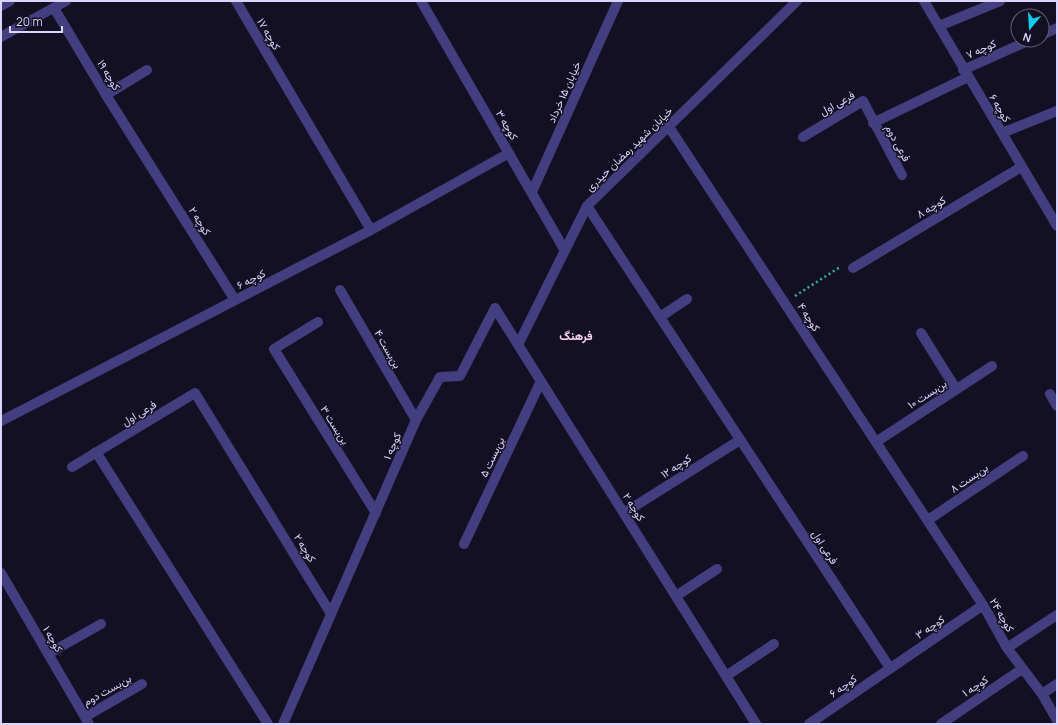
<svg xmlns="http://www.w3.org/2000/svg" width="1058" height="725" font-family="Manrope,Vazirmatn,sans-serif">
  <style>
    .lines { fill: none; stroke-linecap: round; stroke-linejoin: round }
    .path { stroke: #36aead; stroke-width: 2.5; stroke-dasharray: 2 3; stroke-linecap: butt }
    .minor { stroke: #433e7f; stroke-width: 10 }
    .tertiary { stroke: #433e7f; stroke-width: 10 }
    .labels { text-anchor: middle; stroke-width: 3; stroke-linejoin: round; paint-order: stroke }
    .street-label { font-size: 11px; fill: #dbd4fc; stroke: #141023 }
    .neighbourhood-label { font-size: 12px; font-weight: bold; fill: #fcd6ed; stroke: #141023 }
  </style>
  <rect width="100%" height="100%" fill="#141023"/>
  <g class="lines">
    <!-- path -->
    <path class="path" d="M795 296 840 267"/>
    <!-- minor -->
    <path class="minor" d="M236 1 371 230
      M421 1 564 249
      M924 1 1057 226
      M54 8 106 95 235 300
      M939 26 1000 1
      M1042 35 1057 28
      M963 70 1030 40
      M106 95 147 70
      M873 123 968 77
      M669 127 983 605 1007 648 1042 694 1057 720
      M1002 133 1057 111
      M803 137 863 101 902 175
      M532 192 618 1
      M587 206 890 668
      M853 268 1021 167
      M340 290 416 420
      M495 308 756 724
      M660 317 687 299
      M318 322 274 349 376 513
      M921 333 956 389
      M518 345 587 206 797 1
      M1050 394 1057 406
      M1 421 371 230 509 153
      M876 442 992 366
      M96 452 268 724
      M72 467 195 393 331 614
      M624 513 740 440
      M928 520 1023 456
      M464 544 541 381
      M1 573 89 724
      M676 596 717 569
      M1007 648 1057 615
      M48 654 101 624
      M726 676 774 644
      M1042 694 1057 684
      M85 717 142 684
      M283 724 416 420 440 377 460 376 495 308
      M809 724 983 605
      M941 724 1022 669"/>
    <!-- tertiary -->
    <path class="tertiary" d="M1 6 10 1
      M1 37 66 1"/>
  </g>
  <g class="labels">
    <!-- street labels -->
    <g class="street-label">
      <text transform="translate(269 34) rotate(60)" y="4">کوچه ۱۷</text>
      <text transform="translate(981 49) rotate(-24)" y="4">کوچه ۷</text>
      <text transform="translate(109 75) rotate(59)" y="4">کوچه ۱۹</text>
      <text transform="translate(564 92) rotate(-66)" y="4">خیابان ۱۵ خرداد</text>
      <text transform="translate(837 103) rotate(-29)" y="4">فرعی اول</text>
      <text transform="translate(1000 108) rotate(59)" y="4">کوچه ۶</text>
      <text transform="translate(507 125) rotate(60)" y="4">کوچه ۳</text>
      <text transform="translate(898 143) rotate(61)" y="4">فرعی دوم</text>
      <text transform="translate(629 149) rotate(-44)" y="4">خیابان شهید رمضان حیدری</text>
      <text transform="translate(931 207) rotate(-31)" y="4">کوچه ۸</text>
      <text transform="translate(200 221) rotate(58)" y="4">کوچه ۲</text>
      <text transform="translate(251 279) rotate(-27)" y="4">کوچه ۶</text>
      <text transform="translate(809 317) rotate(57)" y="4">کوچه ۴</text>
      <text transform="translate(388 349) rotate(60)" y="4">بن‌بست ۴</text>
      <text transform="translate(927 394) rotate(-33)" y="4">بن‌بست ۱۰</text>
      <text transform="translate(139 413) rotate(-31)" y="4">فرعی اول</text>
      <text transform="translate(335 425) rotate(58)" y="4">بن‌بست ۳</text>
      <text transform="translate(392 446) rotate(-66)" y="4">کوچه ۱</text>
      <text transform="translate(492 457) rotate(-65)" y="4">بن‌بست ۵</text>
      <text transform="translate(676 466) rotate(-33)" y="4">کوچه ۱۲</text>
      <text transform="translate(969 478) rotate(-34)" y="4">بن‌بست ۸</text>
      <text transform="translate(634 507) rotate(58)" y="4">کوچه ۲</text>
      <text transform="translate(825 547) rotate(57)" y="4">فرعی اول</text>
      <text transform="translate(305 548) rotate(58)" y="4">کوچه ۲</text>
      <text transform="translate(1002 615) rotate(60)" y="4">کوچه ۲۴</text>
      <text transform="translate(930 627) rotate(-34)" y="4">کوچه ۳</text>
      <text transform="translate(53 639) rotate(60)" y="4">کوچه ۱</text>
      <text transform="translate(843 686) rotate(-35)" y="4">کوچه ۶</text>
      <text transform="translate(975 686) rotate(-34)" y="4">کوچه ۱</text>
      <text transform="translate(107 690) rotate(-29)" y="4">بن‌بست دوم</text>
    </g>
    <!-- neighbourhood labels -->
    <g class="neighbourhood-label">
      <text x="576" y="340">فرهنگ</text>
    </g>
  </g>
  <!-- border -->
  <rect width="1058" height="725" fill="none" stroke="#dbd4fc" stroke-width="4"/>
  <!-- north arrow -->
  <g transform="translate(1030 28) rotate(198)"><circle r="19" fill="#141023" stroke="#645e7a"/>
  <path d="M0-3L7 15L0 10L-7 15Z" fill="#0fccee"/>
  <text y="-6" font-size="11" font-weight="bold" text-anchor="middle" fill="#dbd4fc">N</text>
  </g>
  <!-- scale -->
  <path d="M10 26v6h52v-6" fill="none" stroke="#dbd4fc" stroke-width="2"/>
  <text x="16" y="26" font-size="12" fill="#dbd4fc" stroke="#141023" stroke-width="3" paint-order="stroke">20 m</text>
</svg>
